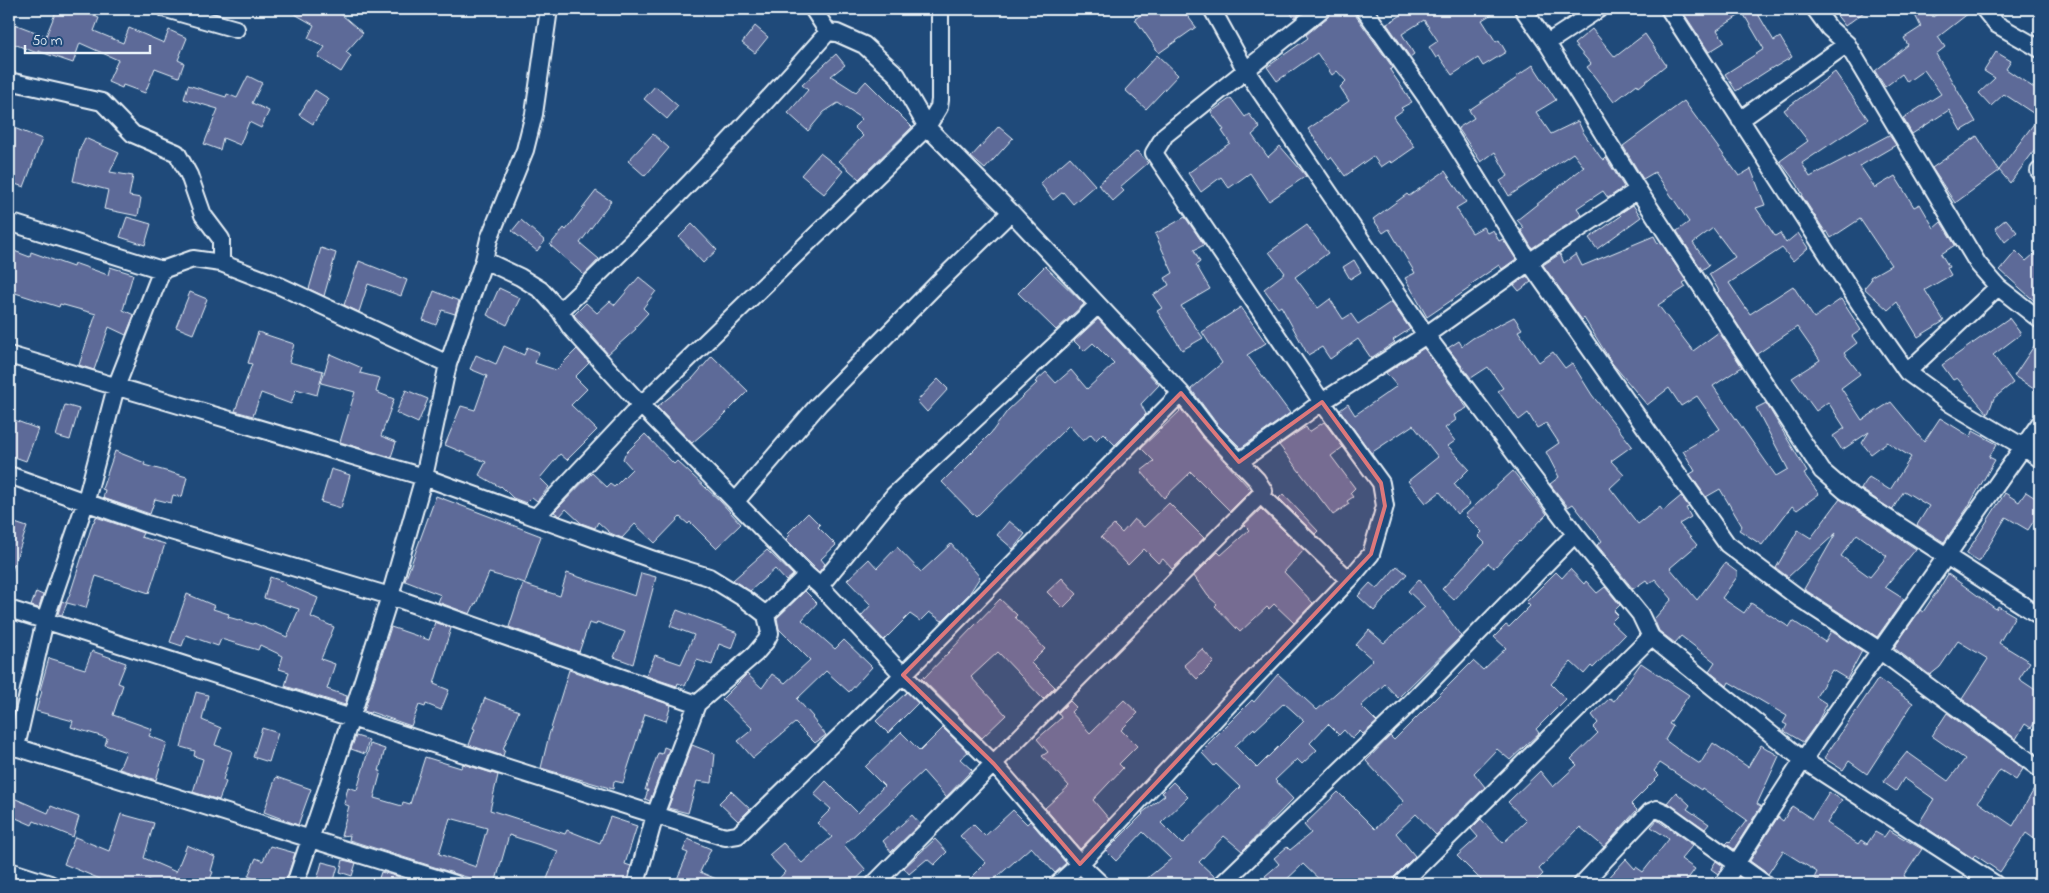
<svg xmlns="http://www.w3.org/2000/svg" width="2049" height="893" font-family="'Indie Flower',sans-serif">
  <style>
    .building { fill: #5d6b98; stroke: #e8f1f8; fill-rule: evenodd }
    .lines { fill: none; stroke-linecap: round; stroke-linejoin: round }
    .minor-casing { stroke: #e8f1f8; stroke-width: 20 }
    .minor { stroke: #1f4a7a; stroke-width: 16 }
    .marked { fill: #dd787b; fill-opacity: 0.2; stroke: #dd787b; stroke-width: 4; stroke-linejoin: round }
  </style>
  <rect width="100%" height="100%" fill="#1f4a7a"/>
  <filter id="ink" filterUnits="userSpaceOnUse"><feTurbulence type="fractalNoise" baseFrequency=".02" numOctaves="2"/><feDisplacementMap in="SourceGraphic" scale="10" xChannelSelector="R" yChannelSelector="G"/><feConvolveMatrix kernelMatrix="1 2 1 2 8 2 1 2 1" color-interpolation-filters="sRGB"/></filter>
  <g filter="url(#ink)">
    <!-- building -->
    <path class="building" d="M57 9H94L91 15 99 18 94 31 123 43 129 28 164 43 169 30 187 38 178 60 184 63 179 77 155 68 145 93 123 85 122 88 108 82 118 60 80 43 73 63 38 51 37 53 9 42V22L46 36Z
      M286 9H335L363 33 346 52 351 56 341 72 318 57 325 47 308 38 314 25Z
      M1149 9H1182L1196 27 1159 53 1135 19Z
      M1288 9H1306L1294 18Z
      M1332 9H1351L1393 68 1390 70 1412 102 1401 108 1403 110 1393 117 1415 147 1392 163 1390 161 1381 167 1373 156 1345 176 1331 157 1329 159 1308 129 1349 101 1340 87 1346 81 1337 71 1332 75 1317 53 1277 81 1267 67 1308 38 1306 35 1328 17Z
      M1411 9H1500L1482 20 1496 42 1499 40 1506 52 1483 66 1478 58 1452 75 1439 56 1436 58 1429 47 1438 41 1424 20 1402 34 1414 54 1410 57 1387 24Z
      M1681 9H1755L1774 41 1780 37 1792 57 1775 67V66L1736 91 1725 74 1764 49 1743 13 1717 30 1725 42 1709 52Z
      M1832 9H1868L1845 26Z
      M1912 9H1929L1933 17 1943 9H1974L1938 37 1945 47 1936 54 1976 122 1961 131 1949 110 1912 134 1903 118 1941 94 1924 70 1907 82 1902 74 1885 87 1875 71 1908 45 1904 38 1921 27Z
      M755 26 768 37 755 53 742 43Z
      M1592 29 1615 57 1645 34 1666 65 1639 87 1637 84 1614 102 1587 67 1591 64 1574 44Z
      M1996 52 2011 61 2006 69 2040 92V143L2010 183 1999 170 2039 117 2004 94 1991 106 1979 93 1995 78 1984 71Z
      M836 54 845 65 831 76 856 92 866 81 912 127 859 179 839 161 863 136 854 127 862 119 838 103 824 112 808 131 788 113 808 90 802 85Z
      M1157 55 1178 75 1146 109 1125 90Z
      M1533 65 1556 100 1536 112 1551 134 1578 121 1583 132 1601 158 1604 160 1606 158 1624 187 1608 198 1603 191 1577 208 1582 215 1532 248 1521 230 1524 228 1517 220 1584 167 1573 153 1509 196 1500 181 1508 176 1495 152 1481 162 1458 128 1474 118 1469 110 1517 78 1516 77Z
      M1835 72 1868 119 1802 163 1810 177 1889 135 1896 145 1860 166 1875 188 1895 176 1914 207 1920 204 1934 228 1941 222 1955 245 1941 254 1949 267 1947 268 1951 275 1925 290 1944 321 1918 337 1897 302 1888 310 1864 288 1871 280 1870 277 1891 265 1860 219 1831 238 1827 231 1826 233 1802 196 1803 195 1797 184 1780 161 1808 141 1784 110Z
      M248 76 262 83 252 103 269 111 261 128 249 122 240 145 223 138 220 150 204 144 218 109 184 99 188 85 226 97 227 94 237 98Z
      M655 86 678 106 667 119 644 99Z
      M315 90 329 99 313 124 299 115Z
      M1231 98 1245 117 1249 114 1260 128 1252 135 1268 157 1280 146 1306 176 1269 201 1250 173 1229 188 1221 177 1201 192 1188 173 1230 143 1222 131 1224 130 1211 112Z
      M1684 101 1739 176 1751 169 1765 205 1756 208 1775 236 1780 233 1786 243 1798 233 1808 248 1793 261 1782 248 1729 283 1750 314 1793 286 1814 318 1841 299 1861 330 1852 336 1857 343 1844 353 1860 374 1841 388 1862 420 1891 402 1924 442 1940 418 1971 437 1973 431 1997 444 1989 457 1995 460 1968 507 1944 542 1917 525 1929 506 1904 491 1892 510 1861 489 1869 477 1890 490 1911 457 1887 442 1871 454 1862 443 1869 432 1842 450 1833 436 1845 428 1828 402 1816 411 1792 378 1820 360 1797 327 1757 354 1717 293 1719 291 1709 274 1735 257 1713 228 1693 243 1709 265 1702 270 1677 231 1689 222 1655 172 1643 179 1623 146Z
      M9 126 42 139 24 187 9 182Z
      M999 126 1013 138 985 169 971 157Z
      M653 134 669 148 645 176 628 161Z
      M1977 136 1999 171 1955 203 1932 168Z
      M85 138 119 153 110 172 133 176 129 196 141 198 138 216 104 209 108 190 73 181 80 149Z
      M1137 151 1148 163 1120 187 1124 191 1113 201 1098 184Z
      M820 153 843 171 824 194 801 175Z
      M1070 157 1095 185 1073 204 1063 192 1053 200 1040 183Z
      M1445 171 1466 202 1456 208 1472 233 1483 227 1487 233 1493 230 1499 241 1503 239 1516 259 1502 269 1499 265 1470 285 1471 287 1427 317 1405 278 1415 273 1389 229 1383 233 1373 219 1407 194 1409 196Z
      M596 191 611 201 580 243 599 259 584 275 550 245 564 228 566 230Z
      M1633 205 1641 217 1597 249 1589 238 1621 216 1619 214Z
      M127 217 151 224 145 245 120 237Z
      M1185 217 1204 245 1194 250 1200 262 1196 265 1210 289 1181 306 1203 338 1182 350 1157 311 1162 308 1153 295 1169 285 1165 278 1173 273 1155 234Z
      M2006 219 2017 232 2005 242 1995 228Z
      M521 220 545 241 537 251 512 231Z
      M692 224 717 250 703 263 679 237Z
      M1307 225 1328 253 1295 277 1318 308 1330 299 1343 319 1351 314 1358 324 1391 302 1410 329 1393 340 1395 342 1371 358 1358 339 1330 359 1322 347 1308 355 1281 306 1278 308 1264 289 1285 273 1269 252Z
      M1654 236 1658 244 1661 243 1686 281 1683 283 1686 287 1658 305 1693 351 1719 332 1742 367 1713 386 1776 476 1788 469 1756 408 1766 403 1807 472 1804 474 1819 494 1797 510 1792 506 1762 545 1739 530 1742 526 1720 489 1706 497 1690 474 1695 471 1683 451 1720 429 1697 396 1681 406 1669 388 1647 405 1612 363 1584 318 1582 320 1543 265 1560 254 1564 263 1576 254 1582 266Z
      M321 248 336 253 324 296 309 289Z
      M9 249 30 257 31 252 73 267 74 263 108 275 110 267 133 274 123 310 134 315 126 335 109 327 94 370 79 365 96 314 60 304 59 307 9 291Z
      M2040 249V306L2000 270 2016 251 2026 261Z
      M1354 260 1361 272 1350 279 1343 267Z
      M359 261 407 280 401 296 368 284 359 312 344 305Z
      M1045 266 1084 304 1056 330 1018 293Z
      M1527 276 1531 282 1519 291 1514 285Z
      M639 277 656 291 643 308 648 313 635 327 636 329 608 354 574 315 586 303 597 313 610 301 615 305Z
      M499 288 520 298 507 325 487 315Z
      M434 291 459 301 455 314 442 310 436 325 423 320Z
      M190 292 207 299 193 334 176 327Z
      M1241 307 1266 343 1247 355 1290 413 1241 448 1217 424 1191 389 1222 363 1202 332Z
      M1514 317 1522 329 1518 331 1539 362 1553 352 1565 368 1572 363 1592 395 1632 446 1611 461 1624 475 1610 488 1638 524 1660 507 1663 511 1681 496 1689 507 1686 508 1691 517 1679 524 1697 545 1670 568 1697 600 1725 563 1737 572V577L1722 598 1744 613 1751 603 1789 627 1793 621 1825 642 1831 631 1862 651 1847 679 1832 670 1816 697 1827 704 1817 723 1803 742 1784 731 1787 725 1783 723 1787 716 1729 682 1727 686 1709 671 1715 662 1681 636 1675 643 1659 631 1654 619 1672 599 1655 579 1649 584 1646 580 1633 589 1597 545 1602 541 1573 504 1568 507 1550 484 1559 477 1546 452 1559 443 1546 423 1537 428 1528 413 1519 420 1498 391 1503 388 1488 367 1471 378 1448 348 1459 341 1462 346 1473 338Z
      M2009 318 2021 334 1993 355 2013 383 1994 398 1988 414 1957 378 1953 380 1942 365Z
      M1098 319 1159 385 1141 404 1146 414 1115 445 1103 433 1096 440 1091 434 1083 441 1069 425 976 517 942 482 991 433 1008 410 1037 383 1035 382 1046 372 1056 383 1071 370 1087 389 1114 364 1093 343 1084 351 1074 341Z
      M258 332 294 344 289 362 323 371 317 395 296 389 291 404 261 393 253 416 235 411 252 364 248 363Z
      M2040 337V393L2014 376Z
      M504 346 524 355 527 347 539 352 535 363 556 370 577 349 589 363 575 377 587 389 571 405 597 430 567 460 560 454 540 478 549 487 537 501 532 497 526 503 513 498 501 486 500 487 479 475 486 462 445 445 461 406 475 410 487 376 470 369 476 355 496 364Z
      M1424 348 1467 408 1454 415 1456 420 1445 428 1455 441 1448 446 1469 469 1454 484 1470 504 1457 514 1440 492 1426 503 1408 481 1438 457 1413 425 1371 453 1340 410 1348 404 1355 415 1397 386 1386 373Z
      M330 354 362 368 360 373 380 378 376 392 394 399 381 436 396 442 391 457 340 442 355 392 321 383Z
      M712 356 748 391 722 417 692 443 657 407 693 378Z
      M938 379 948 389 927 412 917 401Z
      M406 390 428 399 418 423 396 413Z
      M65 405 79 409 70 440 56 436Z
      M1180 408 1202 437 1251 490 1230 511 1191 472 1164 498 1141 471 1154 461 1141 448 1180 411 1179 410Z
      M9 418 38 429 26 461 9 455Z
      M1324 422 1343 447 1331 456 1355 488 1350 493 1353 497 1347 501 1349 504 1333 515 1279 445 1301 430 1306 427 1309 432Z
      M645 434 674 464 677 461 720 501 741 524 716 548 690 522 688 524 680 517 655 543 635 524 622 538 610 533 598 522 595 528 581 523 566 509 560 516 554 512 592 473 607 487 610 484 614 487 632 469 623 459 625 454Z
      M115 451 145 463 144 465 187 477 182 497 173 495 171 503 155 499 150 514 103 498 105 490 102 489Z
      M331 469 350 475 341 508 321 502Z
      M1513 471 1547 514 1520 542 1519 541 1494 568 1488 563 1454 600 1442 589 1485 543 1478 536 1482 532 1465 515Z
      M2026 492 2040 501V511L2028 530 2006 517 1979 562 1966 554 2005 493 2019 502Z
      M1283 494 1318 531 1315 534 1279 498Z
      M436 496 541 536 525 583 489 573 476 604 475 603 470 614 438 602 441 595 405 581Z
      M1840 499 1916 549 1885 587 1904 599 1877 637 1804 589 1836 533 1788 577 1776 568 1798 530 1811 538ZM1857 534 1887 556 1870 577 1841 556Z
      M1169 503 1204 538 1172 569 1163 559 1158 563 1144 549 1128 565 1101 537 1114 525 1122 533 1134 519 1144 527Z
      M1261 509 1304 550 1284 572 1313 603 1294 623 1274 604 1269 609 1267 607 1240 632 1215 606 1217 604 1208 596 1194 576 1218 552 1221 555 1249 530 1244 525Z
      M808 513 820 525 818 527 836 545 821 559 825 564 819 572 786 539 790 535 788 533Z
      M96 517 143 533 141 537 165 544 149 593 96 576 86 608 67 603 62 615 58 614 62 601 66 603 71 591 93 522H94Z
      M9 521 27 527 11 573H9Z
      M1009 521 1025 534 1013 549 997 535Z
      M951 544 980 577 969 594 942 621 929 612 920 621 910 614 884 640 861 616 871 605 847 580 869 559 877 568 897 547 921 572Z
      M767 550 793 575 786 581 775 569 750 591 733 580Z
      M1397 566 1407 574 1374 611 1358 596 1370 583 1377 589Z
      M1570 569 1584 584 1586 581 1597 593 1605 587 1620 605 1614 611 1618 615 1611 622 1625 635 1593 668 1591 666 1584 674 1571 662 1551 684 1566 699 1536 729 1539 733 1510 760 1497 749 1474 773 1485 787 1436 835 1416 814 1396 833 1415 856 1394 877 1391 884H1324L1303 864 1282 884H1272L1265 876 1279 864 1274 858 1287 847 1290 850 1311 833 1304 825 1338 792 1375 829 1404 802 1366 761 1390 736 1394 740 1473 661 1483 670 1506 648 1494 637 1506 625 1509 627 1530 606 1526 602 1556 572 1562 578Z
      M567 573 635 596 641 573 656 577 633 664 614 657 625 632 597 622 596 625 589 623 579 652 509 627 523 584 560 596Z
      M1948 574 1996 609 1998 606 2015 616 1999 643 2030 662 2019 679 2040 693V715L2031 728 2025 724 2016 739 1962 699 1988 659 1958 641 1940 667 1930 675 1894 648 1920 610 1923 612 1935 594H1936Z
      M270 577 285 582V584L318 598 311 617 334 627 321 659 335 664 327 689 347 696 345 705 285 686 289 672 279 669 283 656 260 645 258 650 221 639 218 646 186 635 182 646 170 642 187 594 215 606 213 609 229 614 228 617 253 624 254 623 287 637 299 609 264 598Z
      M1062 578 1077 594 1063 608 1047 592Z
      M1419 579 1461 636 1398 698 1385 684 1361 706 1377 722 1363 734 1360 731 1352 739 1344 730 1339 735 1328 724 1310 743 1317 750 1302 764 1297 759 1275 780 1293 799 1242 851 1224 836 1199 862 1215 877 1212 884H1140L1171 859 1143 832 1116 861 1106 851 1143 814 1142 813 1165 795 1162 793 1173 782 1188 797 1161 823 1182 844 1240 787 1216 764 1214 766 1202 753 1207 748 1205 747 1252 700 1254 702 1278 674 1317 710 1373 660 1356 645 1369 630 1384 643 1425 607 1408 591ZM1284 703 1304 721 1257 768 1235 746 1254 728 1255 730Z
      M805 591 817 603 802 620 835 649 844 640 872 667 849 692 826 671 797 699 813 717 812 718 826 735 815 743 795 723 753 758 738 741 753 729 722 699 747 674 762 688 772 674 785 683 810 660 779 629 777 618Z
      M36 592 43 595 39 608 31 606Z
      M1000 599 1017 615 1015 617 1045 649 1031 663 1055 687 1043 699 998 652 971 677 1006 715 982 738 921 678 923 676 924 678Z
      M677 610 738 633 732 649 719 644 712 665 697 660 685 686 678 683 677 686 646 676 655 655 681 664 694 635 670 626Z
      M435 622 451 628 434 684 449 690 441 710 426 704 425 707 419 705 411 726 371 712 370 713 364 711 391 627 429 640Z
      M1202 649 1214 662 1197 679 1184 665Z
      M92 651 126 663 118 683 123 685 113 715 152 729 149 736 167 743 156 780 119 769 126 752 105 745 107 738 71 727 73 721 36 711 42 691 40 690 49 658 85 669Z
      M1641 663 1689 695 1669 724 1673 726 1665 740 1680 751 1700 764 1713 743 1748 767 1761 745 1779 756 1757 804 1761 806 1734 849 1726 844 1729 841 1730 842 1747 820 1702 788 1701 790 1660 763 1654 771 1659 776 1631 804 1637 810 1604 847 1580 827 1539 869 1543 874 1533 884H1485L1457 856 1478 837 1471 829 1481 819 1503 843 1526 821 1508 802 1540 771 1553 787 1577 765 1571 759 1598 733 1593 728 1598 723 1592 715 1610 698 1614 701Z
      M569 670 671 705 666 721 645 714 623 783 614 781 613 789 541 768 549 735Z
      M1878 679 1913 703 1867 774 1849 761 1843 770 1824 758Z
      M196 692 208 695 202 720 221 728 215 745 232 751 223 780 226 782 219 800 193 792 203 759 194 756 195 751 181 747Z
      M907 692 918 703 888 733 876 721Z
      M485 698 519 711 503 749H505L503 756 469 745 475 729 473 728Z
      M1124 700 1138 713 1121 730 1137 746 1119 764 1123 768 1093 800 1109 819 1080 849 1045 808 1069 786 1042 756 1048 752 1037 739 1060 719 1061 717 1058 713 1070 701 1076 707 1071 712 1090 733Z
      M1947 713 2023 769 2016 780 2000 770 1978 802 2013 826 2040 779V843L2026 833 2000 872 1975 855 1972 858 1919 823 1934 799 1904 778 1896 791 1883 782 1907 752 1948 781 1965 759 1932 736Z
      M262 728 278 733 269 762 253 757Z
      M943 728 968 752 960 759 972 770 946 797 923 771 844 845 866 870 851 884H774L785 872 769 855 783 843 802 863 832 837 817 823 831 809 814 794 826 781 858 813 884 786 865 767 901 732 920 751Z
      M356 736 369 740 365 754 351 749Z
      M370 744 385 749 379 771H381L374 798 402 806 403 802 410 804 425 757 461 768 463 764 498 775 490 810 565 834 567 830 600 843 610 817 637 826 625 864 631 866 626 884H545L558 851 509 835 495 884 466 877 349 840 350 835 341 836 349 806 344 804 348 787 357 790ZM450 818 487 828 476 867 439 854Z
      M692 745 715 754 712 783 697 781 688 813 668 808Z
      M664 747 669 749 650 801 645 799 648 790H645L658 753 662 754Z
      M276 777 311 789 298 825 264 812Z
      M731 791 750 809 738 821 719 803Z
      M1676 792 1690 805 1687 809 1709 824 1705 829 1667 803Z
      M1829 792 1842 800 1827 823 1858 844 1861 840 1867 844 1875 832 1884 837 1889 830 1922 849 1904 876 1915 884H1824L1814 878 1817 872 1783 851 1768 874 1750 861 1778 817 1783 821 1792 806 1812 819Z
      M9 796 48 813 51 806 79 817 73 837 34 821 32 825 9 815Z
      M1013 810 1027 824 1030 821 1066 863 1055 873 1031 847 989 884H965L986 863 960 836 973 824 985 836Z
      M121 814 154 823 144 858 176 872 187 845 215 857 211 871 213 872 208 884H158L148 880 146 884H98L100 879 64 864 75 837 109 851Z
      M912 815 920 824 891 852 883 841Z
      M1657 820 1693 845 1681 859 1695 869 1684 884H1603L1626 859 1635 869 1636 867 1643 872 1669 839 1651 827Z
      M688 839 711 849 700 872 728 884H675L688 853 683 851Z
      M935 839 947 852 934 865 927 859 909 874 904 868Z
      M270 846 295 853 285 884H250L253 878 248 876 256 858 263 861Z
      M343 860 356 863 352 876 340 872Z
      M1716 861 1723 866 1718 874 1711 869Z
      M322 862 338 866 333 884H316Z
      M381 872 399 877 398 884H377Z"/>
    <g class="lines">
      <defs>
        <path id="minor" d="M166 9 236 29
          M813 9 828 32
          M1212 9 1245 69 1426 335 1575 534 1640 614 1651 637 1803 760 1995 884
          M1364 9 1428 100 1529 262 1727 544 1799 598 1879 650 2040 769
          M1523 9 1547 43 1638 190 1822 471 1845 491 2040 616
          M1669 9 1863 309 1907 372 1951 404 2025 448 2040 459
          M1815 9 1829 28 1847 44 1978 264 1998 287 2040 320
          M1984 9 1996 24 2040 49
          M1547 43 1599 9
          M9 81 102 102 133 134 177 153 189 175 203 215 221 239V263
          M1740 120 1847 44
          M2039 171 2040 172
          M9 222 162 270 193 259 221 263 280 286 448 364
          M484 260 520 277 541 290 560 311 570 327 641 405 807 575 820 586 903 675 994 764 1080 864 1101 884
          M560 311C654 223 743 129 828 32L837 33 864 45 897 75 927 127 1011 212 1181 393 1209 430 1257 480 1264 491 874 884
          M9 355 424 477 654 560 709 577 745 599 766 615 770 633 766 641 755 654 697 704 655 815 636 884
          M1907 372 1998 287
          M1239 462 1322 402 1426 335 1529 262 1638 190
          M9 475 147 524 390 596 697 704
          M1261 495 1349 580
          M736 501 819 404 938 283 1011 212
          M536 517 641 405 927 127 939 107 940 100V9
          M820 586 894 495 1098 305
          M9 609 725 837 738 835 903 675 1181 393
          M766 615 807 575
          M9 745 455 884
          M9 749 16 747 45 620 85 504 116 387 162 270
          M9 871 50 884
          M295 884 351 718 390 596 424 477 448 364 484 260 489 239 525 150 534 114 549 9
          M1058 884 1080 864 1230 703 1349 580 1371 554 1385 506 1381 483 1322 402 1154 153 1165 135 1322 9
          M1222 884 1402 711 1575 534
          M1401 884 1651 637
          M1582 884 1650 812 1657 809 1666 813 1765 884
          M1723 884 1803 760 2040 423"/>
      </defs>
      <!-- minor casing -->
      <use href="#minor" class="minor-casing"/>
      <!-- minor -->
      <use href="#minor" class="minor"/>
    </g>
  </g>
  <!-- marked area -->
  <path class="marked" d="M1181 393 1239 462 1322 402 1381 483 1385 506 1371 554 1080 864 994 764 903 675Z"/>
  <!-- margin -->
  <rect width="2049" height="893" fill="none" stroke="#1f4a7a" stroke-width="30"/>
  <rect x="15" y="15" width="2019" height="863" fill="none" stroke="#e8f1f8" stroke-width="2" filter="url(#ink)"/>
  <!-- scale -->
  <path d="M25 45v8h125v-8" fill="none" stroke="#e8f1f8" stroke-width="2.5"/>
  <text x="32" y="45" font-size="15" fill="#e8f1f8" stroke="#1f4a7a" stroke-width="4" paint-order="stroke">50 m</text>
</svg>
